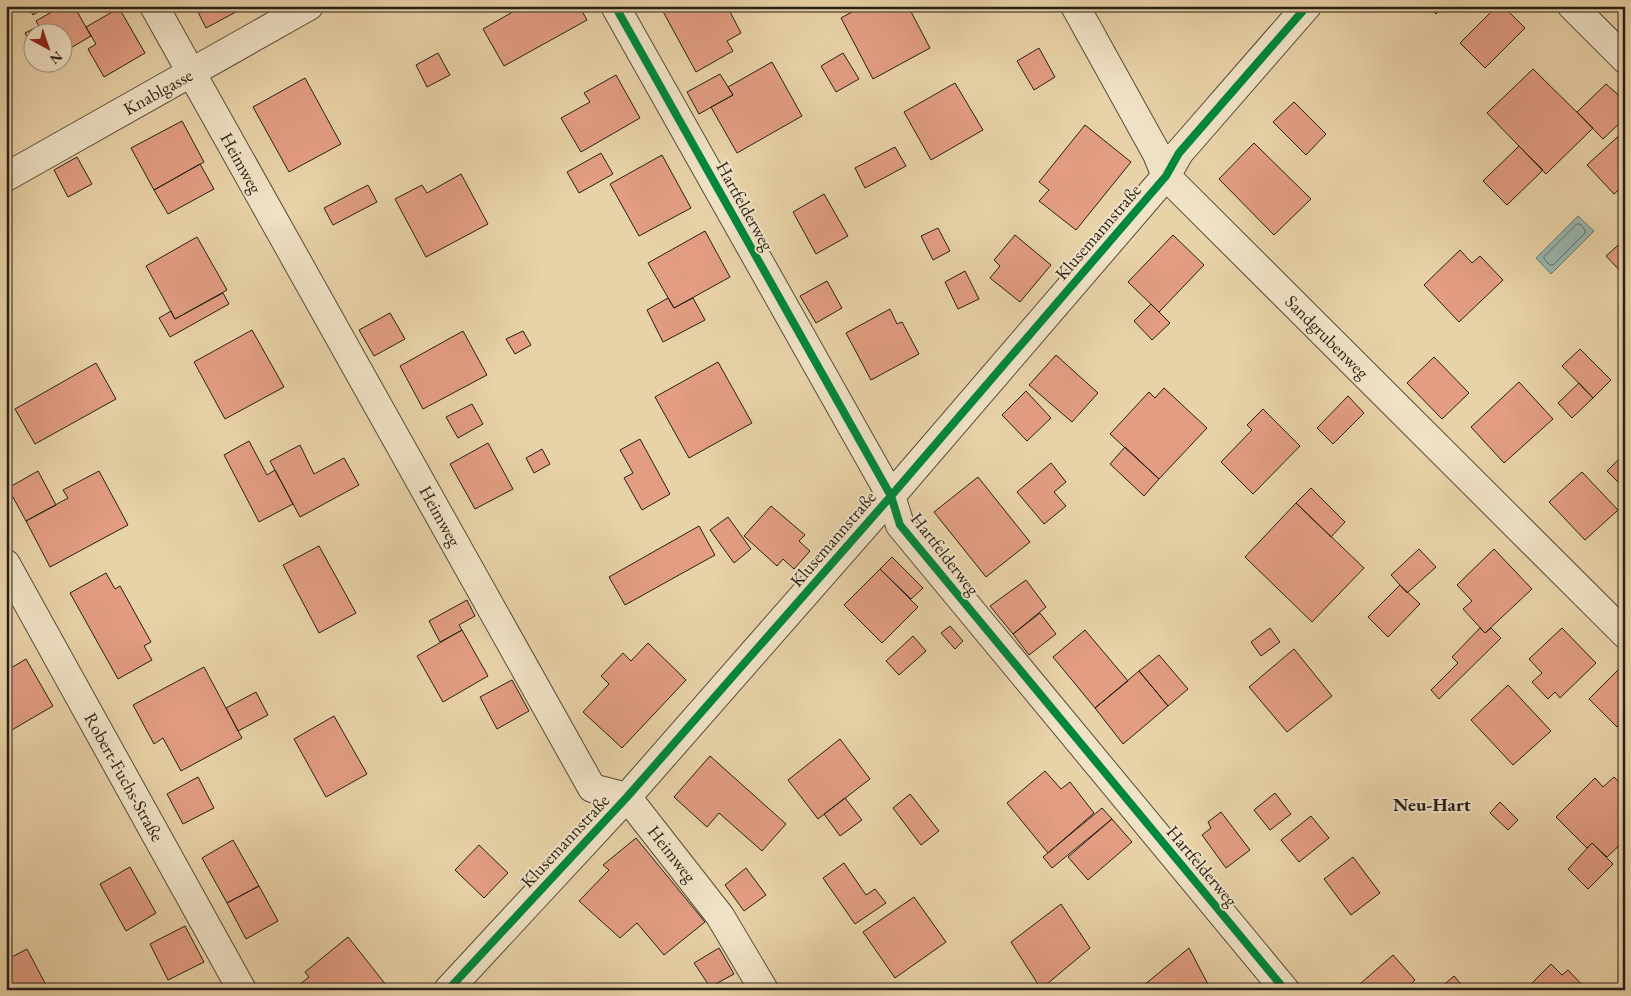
<svg xmlns="http://www.w3.org/2000/svg" width="1631" height="996" font-family="'EB Garamond',serif">
  <style>
    .water { fill: #98b6ae; stroke: #6b7a71 }
    .lines { fill: none; stroke-linecap: round; stroke-linejoin: round }
    .shore { stroke: #606a62; stroke-width: 1 }
    .building { fill: #e29d82; stroke: #271f16 }
    .street-casing { stroke: #574c3a; stroke-width: 30 }
    .street { stroke: #f0e2c6; stroke-width: 28 }
    .cycleway-casing { stroke: #f0e2c6; stroke-width: 11 }
    .cycleway { stroke: #00873e; stroke-width: 8 }
    .labels { text-anchor: middle; stroke-width: 4; stroke-linejoin: round; paint-order: stroke }
    .street-label { font-size: 18px; fill: #271f16; stroke: #f0e2c6 }
    .neighbourhood-label { font-size: 19px; font-weight: bold; fill: #271f16; stroke: #f0e2c6 }
  </style>
  <rect width="100%" height="100%" fill="#e8d2a7"/>
  <filter id="stains"><feTurbulence type="fractalNoise" baseFrequency=".004" numOctaves="4"/><feColorMatrix values="0 0 0 0 .2 0 0 0 0 .09 0 0 0 0 .02 0 0 0 .5 -.17"/></filter>
  <radialGradient id="worn" r=".72"><stop offset=".6" stop-color="#630" stop-opacity="0"/><stop offset="1" stop-color="#630" stop-opacity=".3"/></radialGradient>
  <!-- water -->
  <path class="water" d="M1578 216 1594 231 1551 274 1536 258Z"/>
  <g class="lines">
    <!-- shore -->
    <path class="shore" d="M1577 224H1580L1585 230V233L1553 265H1550L1544 259V257Z"/>
  </g>
  <!-- building -->
  <path class="building" d="M28 6H47L33 15Z
    M62 6H74L91 36 62 53V32H32V46L25 33 39 26 36 21Z
    M195 6H247L206 28Z
    M523 6H579L587 20 504 66 483 29Z
    M660 6H727L741 33 727 41 733 51 696 72Z
    M863 6H908L930 48 873 79 841 18Z
    M1428 6H1444L1436 14Z
    M1497 6H1503L1525 28 1485 68 1460 43Z
    M119 8 145 53 104 77 88 49 96 44 86 27Z
    M1039 48 1055 77 1034 90 1017 61Z
    M438 53 450 75 427 87 416 65Z
    M843 53 859 79 836 92 821 66Z
    M772 62 802 116 737 153 711 107 733 95 728 87Z
    M1533 69 1593 128 1546 174 1487 113Z
    M720 74 733 95 699 114 687 92Z
    M616 75 640 118 581 152 561 118 590 102 584 93Z
    M305 78 341 144 289 172 253 107Z
    M955 83 983 130 931 160 904 112Z
    M1606 84 1625 101V118L1603 139 1577 112Z
    M1294 102 1326 134 1306 155 1273 122Z
    M182 121 204 162 154 190 131 148Z
    M1085 125 1131 162 1076 230 1039 201 1049 190 1039 182Z
    M1625 130V184L1614 194 1587 165Z
    M1254 143 1311 199 1274 235 1219 179Z
    M1519 146 1543 170 1507 205 1483 181Z
    M895 147 906 166 865 188 855 168Z
    M601 153 613 174 579 193 567 172Z
    M662 155 691 208 639 236 610 184Z
    M77 157 92 184 68 197 54 170Z
    M200 164 214 189 168 214 154 190Z
    M461 174 488 224 426 257 395 199 422 185 427 193Z
    M368 185 377 202 333 225 324 208Z
    M824 194 848 236 816 254 793 212Z
    M938 228 950 251 933 260 921 236Z
    M705 231 730 277 674 308 648 263Z
    M1015 235 1051 265 1020 302 990 278 1000 266 994 260Z
    M1173 235 1204 265 1159 312 1128 282Z
    M197 237 227 290 175 319 146 266Z
    M1625 239V276L1606 256Z
    M1460 250 1472 263 1480 256 1503 280 1459 322 1424 285Z
    M965 271 979 299 958 309 945 282Z
    M827 281 842 308 816 323 800 296Z
    M223 293 229 304 170 337 159 318 171 311 175 319Z
    M668 298 674 308 693 298 705 320 663 342 647 310Z
    M1151 304 1170 323 1152 340 1134 321Z
    M890 309 897 324 902 322 919 354 871 380 846 333Z
    M390 313 405 339 374 356 359 330Z
    M252 330 284 387 225 419 194 362Z
    M463 331 487 375 423 409 400 366Z
    M523 331 531 345 515 354 506 339Z
    M1580 349 1611 380 1593 398 1562 366Z
    M1056 355 1098 393 1072 422 1029 385Z
    M1434 357 1469 393 1442 419 1407 383Z
    M718 362 752 423 689 458 655 397Z
    M96 363 116 399 35 444 15 409Z
    M1519 382 1553 419 1504 463 1471 427Z
    M1579 383 1593 398 1572 418 1558 403Z
    M1164 388 1207 428 1159 479 1110 434 1149 392 1155 398Z
    M1026 391 1051 418 1027 441 1002 415Z
    M1348 396 1364 413 1333 444 1317 428Z
    M472 404 483 424 458 438 446 417Z
    M1263 409 1300 446 1253 494 1221 462 1252 430 1247 425Z
    M640 439 670 494 642 510 624 478 633 473 620 450Z
    M249 441 267 475 275 470 293 504 259 522 224 455Z
    M488 443 513 489 475 509 450 464Z
    M300 445 314 474 344 458 359 485 300 517 270 461Z
    M1125 447 1159 479 1144 496 1110 464Z
    M542 449 550 464 534 473 526 458Z
    M1621 457 1625 461V489L1607 471Z
    M1051 463 1066 482 1054 492 1066 506 1044 524 1017 492Z
    M38 471 56 505 26 521 8 488Z
    M99 471 128 525 50 567 26 521 68 498 63 490Z
    M1582 472 1618 510 1585 540 1549 502Z
    M978 477 1030 542 986 577 934 512Z
    M1311 488 1345 522 1331 537 1296 503Z
    M1296 503 1364 568 1312 622 1245 557Z
    M771 506 805 535 799 541 810 551 794 569 783 559 777 566 744 536Z
    M728 517 751 549 734 563 710 530Z
    M699 526 715 555 625 605 609 577Z
    M319 546 356 613 319 633 283 565Z
    M1419 549 1436 567 1407 593 1391 575Z
    M1494 549 1532 589 1485 633 1463 609 1472 601 1457 585Z
    M892 557 923 588 911 599 880 569Z
    M880 569 918 607 882 643 844 605Z
    M106 573 115 589 120 586 151 642 144 646 152 660 118 679 70 593Z
    M1026 580 1046 607 1013 634 990 606Z
    M1400 585 1420 604 1388 637 1368 617Z
    M467 600 475 616 459 625 462 630 440 642 429 621Z
    M1040 613 1056 634 1029 655 1013 634Z
    M950 626 963 641 955 649 941 633Z
    M1270 628 1280 642 1261 656 1251 642Z
    M1480 628 1485 633 1491 628 1501 638 1439 699 1431 690 1458 663 1452 657Z
    M1562 628 1596 663 1560 698 1555 692 1548 699 1532 682 1542 673 1529 659Z
    M462 630 488 676 443 702 417 656Z
    M1085 630 1128 681 1095 708 1053 657Z
    M913 636 926 651 899 675 886 661Z
    M648 643 686 680 622 748 583 712 609 684 601 676 623 653 631 661Z
    M1294 649 1332 696 1287 732 1249 687Z
    M1159 655 1188 689 1168 706 1139 671Z
    M26 659 53 706 10 731 6 724V671Z
    M204 667 242 738 181 771 163 738 154 744 133 705Z
    M1621 667 1625 672V719L1617 727 1589 699Z
    M1139 671 1168 706 1123 744 1095 708Z
    M512 680 529 711 497 729 480 697Z
    M1508 685 1551 731 1513 765 1471 720Z
    M256 692 268 715 238 731 226 708Z
    M334 716 367 774 326 797 294 739Z
    M840 739 870 779 818 819 788 780Z
    M710 756 786 824 762 851 719 813 707 827 674 797Z
    M1045 771 1061 789 1070 782 1094 813 1048 853 1007 803Z
    M198 777 214 808 183 824 167 794Z
    M1614 777 1625 788V840L1607 857 1592 843 1587 848 1556 817 1595 778 1603 787Z
    M1275 793 1291 814 1270 830 1254 810Z
    M910 794 939 831 921 845 893 808Z
    M845 798 862 820 840 836 824 814Z
    M1500 802 1518 820 1508 830 1490 813Z
    M1102 808 1112 819 1052 868 1043 857Z
    M1221 812 1250 850 1226 868 1202 835 1211 828 1208 822Z
    M1311 816 1329 838 1299 862 1281 840Z
    M1112 819 1132 842 1088 880 1068 857Z
    M636 838 705 922 664 955 637 923 620 938 579 901 609 870 603 865Z
    M233 840 259 886 227 903 202 858Z
    M1592 843 1613 864 1588 889 1568 869Z
    M479 845 508 873 484 898 455 870Z
    M1353 857 1380 893 1351 915 1324 879Z
    M844 863 866 895 875 889 886 903 855 924 823 878Z
    M6 867 11 876 6 879Z
    M130 867 156 913 126 931 100 884Z
    M746 868 766 895 744 911 725 885Z
    M259 886 278 921 246 939 227 903Z
    M914 897 946 942 895 978 863 932Z
    M1061 904 1090 948 1041 989 1011 942Z
    M185 926 204 962 168 980 150 944Z
    M348 937 390 990H303L299 985 309 977 305 972Z
    M719 948 734 974 710 987 694 963Z
    M1189 948 1211 990H1138Z
    M27 949 46 985 37 990H6V960Z
    M1393 955 1415 980 1404 990H1353Z
    M1551 964 1562 975 1568 970 1587 990H1525Z
    M1454 976 1466 990H1438Z"/>
  <g class="lines">
    <defs>
      <path id="street" d="M154 6 592 788 627 797 720 916 764 990
        M615 6 891 496 900 525 1285 990
        M1075 6 1157 154 1166 176 1625 634
        M1572 6 1625 59
        M6 177 309 6
        M6 564 242 990
        M448 990 627 797 891 496 1166 176 1179 153 1307 6"/>
    </defs>
    <!-- street casing -->
    <use href="#street" class="street-casing"/>
    <!-- street -->
    <use href="#street" class="street"/>
    <defs>
      <path id="cycleway" d="M615 6 891 496 900 525 1285 990
        M448 990 627 797 891 496 1166 176 1179 153 1307 6"/>
    </defs>
    <!-- cycleway casing -->
    <use href="#cycleway" class="cycleway-casing"/>
    <!-- cycleway -->
    <use href="#cycleway" class="cycleway"/>
  </g>
  <g class="labels">
    <!-- street labels -->
    <g class="street-label">
      <text transform="translate(158 92) rotate(-29)" y="6">Knablgasse</text>
      <text transform="translate(241 163) rotate(61)" y="6">Heimweg</text>
      <text transform="translate(745 206) rotate(61)" y="6">Hartfelderweg</text>
      <text transform="translate(1098 232) rotate(-49)" y="6">Klusemannstraße</text>
      <text transform="translate(1327 337) rotate(45)" y="6">Sandgrubenweg</text>
      <text transform="translate(440 516) rotate(61)" y="6">Heimweg</text>
      <text transform="translate(833 539) rotate(-49)" y="6">Klusemannstraße</text>
      <text transform="translate(945 554) rotate(52)" y="6">Hartfelderweg</text>
      <text transform="translate(124 777) rotate(61)" y="6">Robert-Fuchs-Straße</text>
      <text transform="translate(565 841) rotate(-47)" y="6">Klusemannstraße</text>
      <text transform="translate(672 854) rotate(52)" y="6">Heimweg</text>
      <text transform="translate(1202 866) rotate(50)" y="6">Hartfelderweg</text>
    </g>
    <!-- neighbourhood labels -->
    <g class="neighbourhood-label">
      <text x="1432" y="811">Neu-Hart</text>
    </g>
  </g>
  <!-- margin -->
  <rect width="1631" height="996" fill="none" stroke="#e8d2a7" stroke-width="25"/>
  <rect x="8" y="8" width="1616" height="981" fill="none" stroke="#271f16" stroke-width="2.5"/>
  <rect x="12" y="12" width="1606" height="971" fill="none" stroke="#271f16"/>
  <!-- north arrow -->
  <g transform="translate(48 48) rotate(140)"><circle r="24" fill="#f0e2c6" stroke="#a09480"/>
  <path d="M0-4L9 19L0 12L-9 19Z" fill="#8f2418"/>
  <text y="-8" font-size="14" font-weight="bold" text-anchor="middle" fill="#271f16">N</text>
  </g>
  <rect width="100%" height="100%" filter="url(#stains)"/>
  <rect width="100%" height="100%" fill="url(#worn)"/>
</svg>
